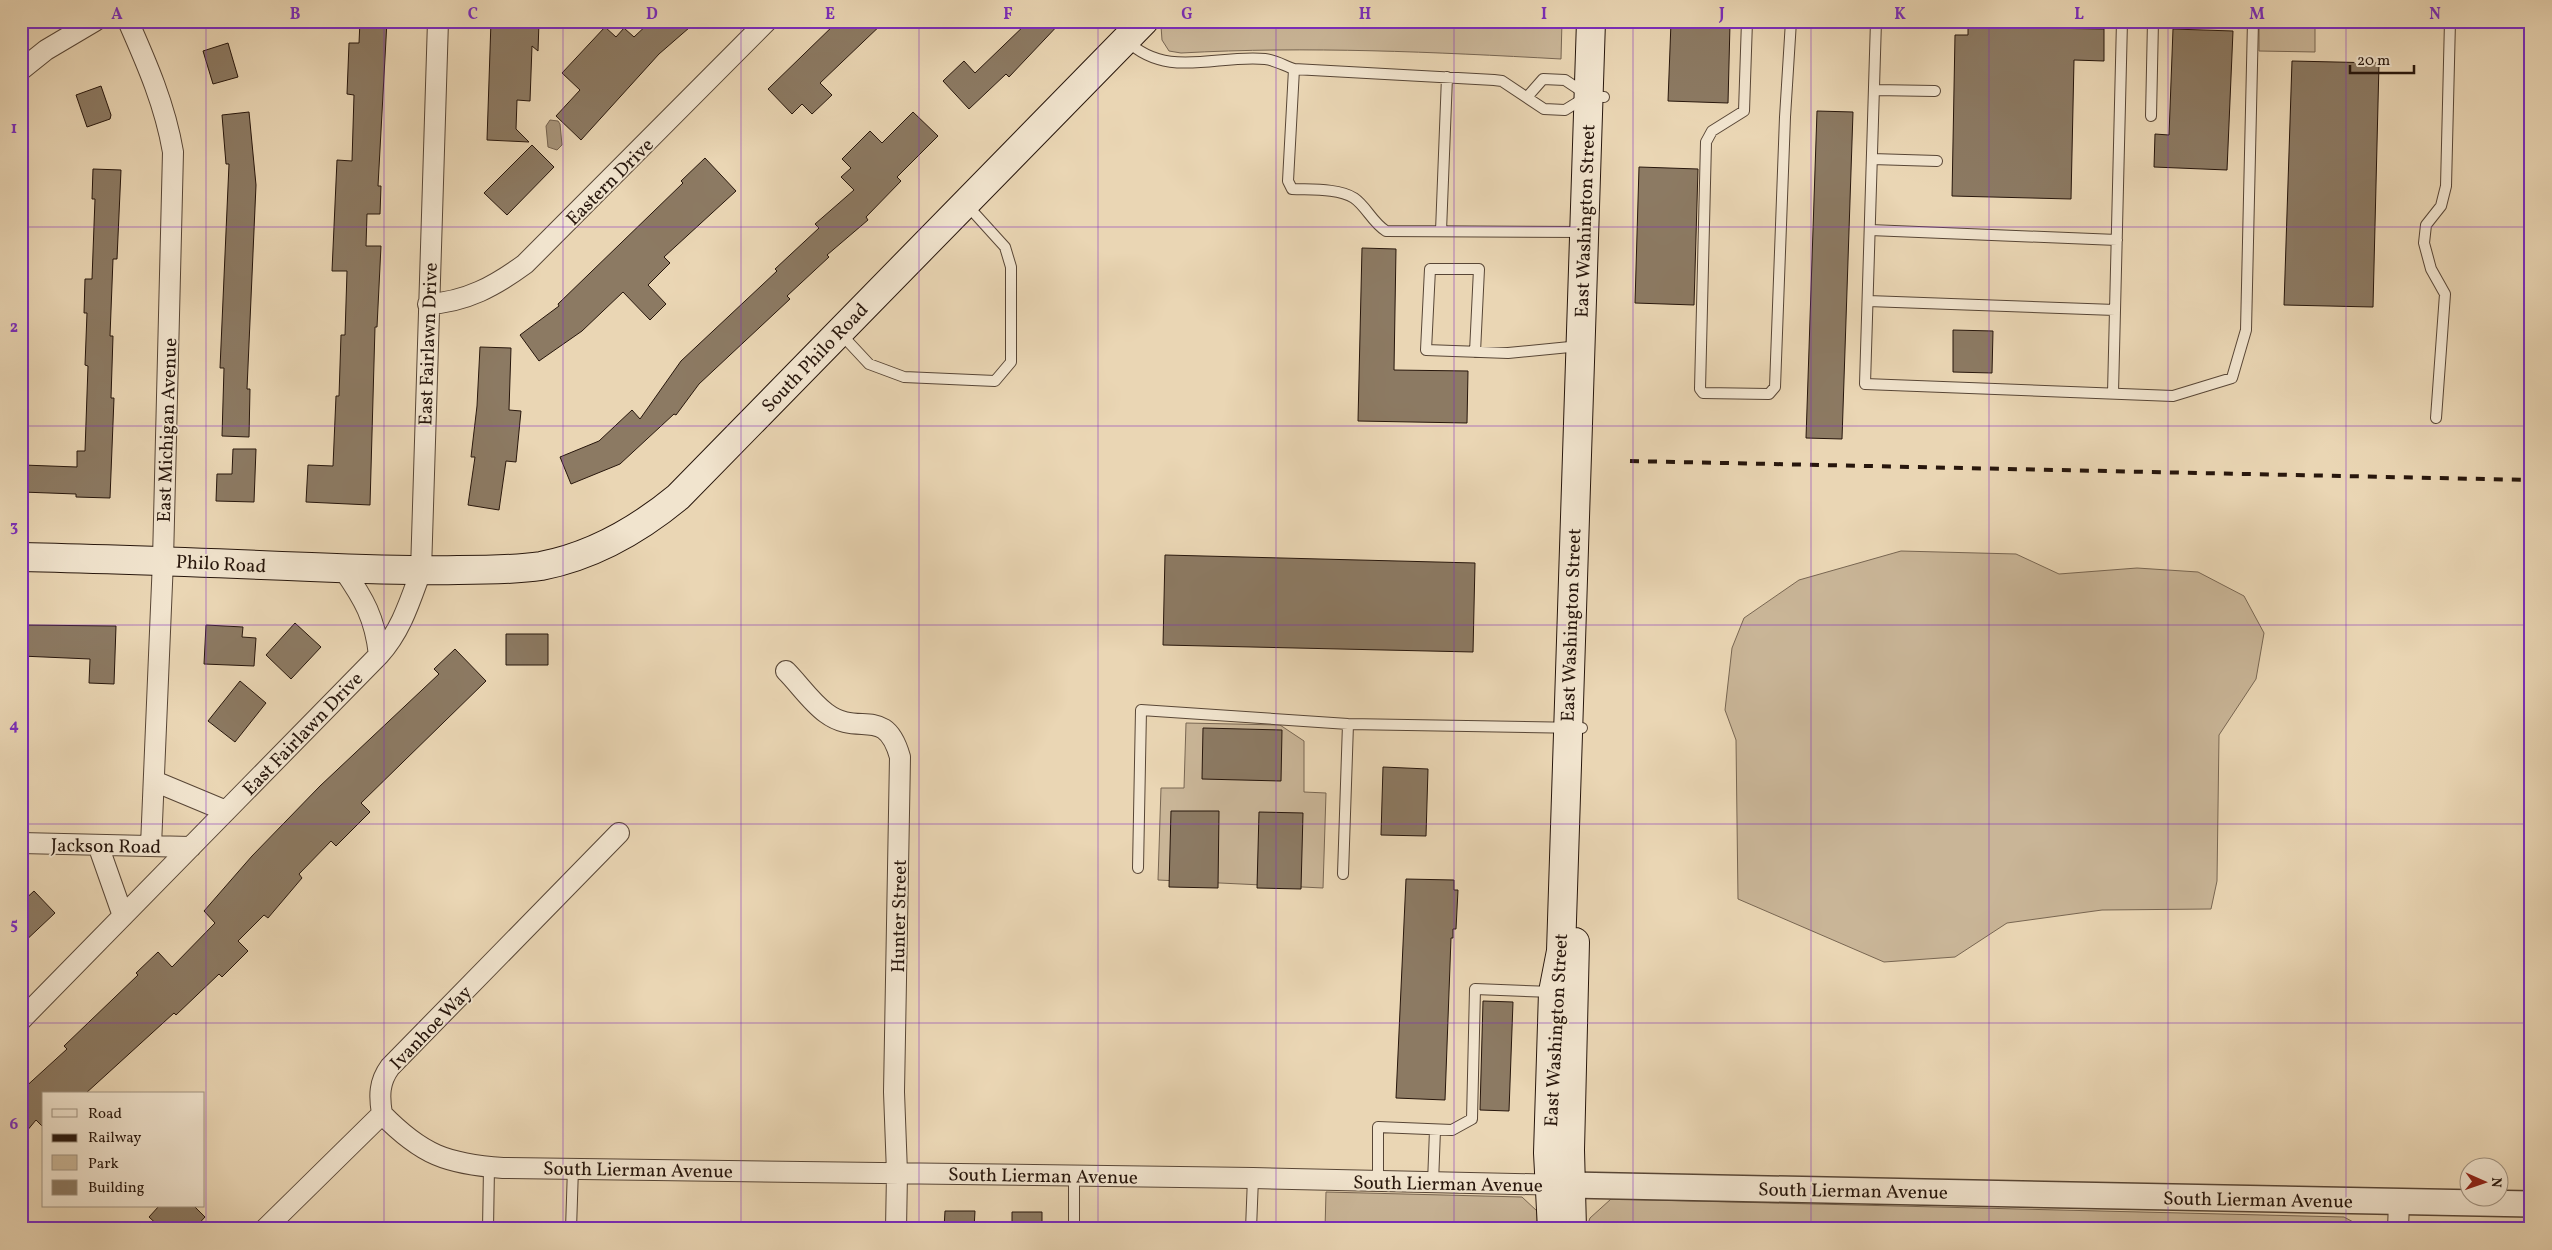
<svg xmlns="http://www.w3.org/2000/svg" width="2552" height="1250" font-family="Vollkorn,serif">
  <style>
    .green { fill: #c9b597; stroke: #786652 }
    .water { fill: #a8957b; stroke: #74624f }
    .building { fill: #8c7a63; stroke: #27160c }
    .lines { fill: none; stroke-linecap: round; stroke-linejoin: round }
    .service-casing { stroke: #584636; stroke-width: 12 }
    .minor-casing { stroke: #584636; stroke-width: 22 }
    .tertiary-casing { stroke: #584636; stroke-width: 28 }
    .secondary-casing { stroke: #27160c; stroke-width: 30 }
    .service { stroke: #f1e4ce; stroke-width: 10 }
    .minor { stroke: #f1e4ce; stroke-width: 20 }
    .tertiary { stroke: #f1e4ce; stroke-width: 25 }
    .secondary { stroke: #f1e4ce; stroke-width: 28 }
    .rail { stroke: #27160c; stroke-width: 4; stroke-dasharray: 9 9; stroke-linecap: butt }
    .grid { fill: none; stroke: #7b2cbf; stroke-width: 1; stroke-opacity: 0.55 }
    .labels { text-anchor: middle; stroke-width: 4; stroke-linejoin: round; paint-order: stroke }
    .street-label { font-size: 19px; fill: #27160c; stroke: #f1e4ce }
    .neatline { fill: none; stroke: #7b2cbf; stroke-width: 2 }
    .grid-label { font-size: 16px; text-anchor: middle; font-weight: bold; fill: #7b2cbf }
  </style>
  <rect width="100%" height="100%" fill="#ead6b4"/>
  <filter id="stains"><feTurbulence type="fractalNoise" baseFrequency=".004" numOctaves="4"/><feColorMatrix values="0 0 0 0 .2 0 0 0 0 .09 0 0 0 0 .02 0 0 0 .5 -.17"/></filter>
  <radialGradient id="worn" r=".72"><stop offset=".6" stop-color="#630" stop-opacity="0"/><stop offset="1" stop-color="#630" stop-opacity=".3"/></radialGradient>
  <!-- green -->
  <path class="green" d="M1165 21H1562L1561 59C1434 52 1308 46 1181 53L1169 51 1162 40 1161 26Z
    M2259 21H2315V52L2259 51Z
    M1901 551 2016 554 2059 574 2137 568 2198 572 2244 596 2264 633 2256 679 2219 735 2217 881 2211 909 2102 910 2007 923 1955 957 1884 962 1738 899 1736 740 1725 710 1732 648 1744 618 1799 580Z
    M1186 723 1280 725 1304 741V792L1326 793 1323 888 1158 880 1161 788H1184Z
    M1326 1192 1522 1197 1537 1211V1229H1325Z
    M1611 1199 2344 1217 2366 1229H1586L1590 1218Z"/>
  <!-- water -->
  <path class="water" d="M550 120 558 121 560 124 562 145 557 150 548 147 546 126Z"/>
  <!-- building -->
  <path class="building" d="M360 21H387L378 186H381L380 214H367L366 246H381L377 327H375L370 505 306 502 308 465 333 466 336 396H339L341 335H345L347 271H332L337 160 352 161 354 95 347 94 349 43H359Z
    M491 21 539 22 538 51 532 46 530 101 517 100 516 129 529 142 487 140Z
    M651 21H697L659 54 581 140 556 116 580 90 562 73 605 27 616 37 624 28 634 37Z
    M838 21H885L820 83 832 95 812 114 802 104 792 114 768 89Z
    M1029 21H1062L1009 77 1006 74 969 109 943 81 964 61 975 73Z
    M1968 21H2038V28L2104 29V61L2074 60 2071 199 1952 196 1955 35H1968Z
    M1671 22 1730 24 1728 103 1668 101Z
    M2173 29 2233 31 2227 170 2154 167 2155 134 2169 135Z
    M228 43 238 77 213 84 203 51Z
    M2292 61 2379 63 2373 307 2284 305Z
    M101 86 111 115 110 119 87 127 76 95Z
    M1817 111 1853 112 1842 439 1806 438Z
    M249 112 256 185 247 389H250L249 437 222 436 224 368H220L229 164H226L222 115Z
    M913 112 938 136 897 177 901 181 866 217 868 220 827 255 829 257 787 296 790 299 699 384 676 415 674 414 620 464 571 484 560 457 599 441 632 410 640 419 681 361 777 271 775 269 819 228 815 224 854 190 841 177 851 168 842 159 870 131 882 143Z
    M532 145 554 167 507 215 484 193Z
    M705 158 736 191 664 257 670 263 648 285 666 304 650 320 623 292 582 331 539 361 520 335 559 306 558 304 683 183 681 181Z
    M1639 167 1698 169 1694 305 1635 303Z
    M93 169 121 170 117 259H113L110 336H113L111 398H114L110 498 76 497V494L22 492 23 465 77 467V451H85L88 366 85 365 87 313H84L85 279H92L95 199H92Z
    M1362 248 1396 249 1394 370 1468 371 1467 423 1358 421Z
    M1953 330 1993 331 1992 373 1953 372Z
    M480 347 511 348 509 410 521 411 516 462 506 461 499 510 468 505 475 457H471L477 406Z
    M233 449H256L254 502 216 501 217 474H232Z
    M1165 555 1475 563 1473 652 1163 645Z
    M295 623 321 647 291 679 266 655Z
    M22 625 116 626 114 684 89 683 90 659 21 656Z
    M206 625 243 627 242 637 256 638 254 666 204 664Z
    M506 634H548V665H506Z
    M455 649 486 681 361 803 370 812 336 846 331 841 299 874 302 878 268 918 264 915 238 941 248 951 222 977 219 974 176 1015 174 1013 85 1094H44V1128L36 1120 21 1138V1091L67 1049 64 1046 138 975 136 973 158 952 172 967 215 923 204 911 252 856 320 786 439 674 434 669Z
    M240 681 266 703 235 742 208 721Z
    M1203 728 1282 730 1281 781 1202 779Z
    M1383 767 1428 769 1426 836 1381 835Z
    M1171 811H1219L1218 888 1169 887Z
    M1259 812 1303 813 1301 889 1257 888Z
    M1406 879 1454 880V890H1458L1456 929H1453V938H1451L1445 1100 1396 1098Z
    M34 891 55 913 21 945V903Z
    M1483 1001 1513 1002 1509 1111 1480 1110Z
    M159 1206H194L205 1217 194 1229H162L149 1217Z
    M945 1211H975L974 1229H944Z
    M1012 1212H1042V1229H1012Z"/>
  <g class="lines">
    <defs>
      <path id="service" d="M1747 21 1744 111 1712 131 1706 142 1700 389 1703 393 1769 394 1775 387 1785 117 1791 21
        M1876 21 1865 384 2173 396 2232 378 2246 330 2253 21
        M1126 40C1167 80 1217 54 1265 59 1275 60 1285 66 1294 69L1494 80 1502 81 1544 109 1565 110 1586 97
        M1294 69 1288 181 1292 189C1310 190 1338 188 1354 198 1366 206 1372 222 1386 231L1584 232
        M1874 90 1935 91
        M1528 96 1543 79 1565 80 1589 96 1604 97
        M2151 116 2153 21
        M1872 159 1937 161
        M1870 230 2117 240
        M1441 231 1447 77
        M1868 301 2115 310
        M841 334 869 364 904 377 995 381 1011 362V267L1005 247 966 204
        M1475 352 1479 269H1430L1426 350 1508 353 1580 346
        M2113 393 2122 21
        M2436 418 2445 294 2431 269 2424 243 2426 225 2441 206 2446 186 2450 21
        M1138 868 1141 710 1348 724 1582 728
        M1343 874 1348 724
        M1074 1175V1229
        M1378 1181V1127L1452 1130 1472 1119 1475 989 1553 992
        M1433 1183 1435 1130
        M488 1229 489 1167
        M571 1229 573 1168
        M1251 1229 1253 1178"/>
      <path id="minor" d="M128 21C147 64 165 105 173 152L163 560 151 846
        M21 70 46 50 95 21
        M428 304C466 302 495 286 525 264L767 21
        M343 569C364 599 375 618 379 655
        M786 671C799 684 811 702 826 713 859 738 885 704 900 757L894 1092 897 1173 896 1229
        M154 781 226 811
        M21 843 191 847
        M98 845 123 916
        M21 1020 379 655C401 631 410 601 421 571L438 21
        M382 1114C422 1155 447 1164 503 1168L1253 1178 1564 1185
        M265 1229 382 1114C379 1096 379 1082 390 1067L619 833
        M2398 1229 2399 1202"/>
      <path id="tertiary" d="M1570 1185 2531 1204"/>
      <path id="secondary" d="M21 557C118 559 215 563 311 567 360 569 409 571 458 570 486 570 514 570 541 566 593 556 638 530 678 497L1144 21
        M1552 1229 1548 1153 1553 992 1561 951 1591 21
        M1572 1229 1570 1150 1575 942"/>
    </defs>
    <!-- service casing -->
    <use href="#service" class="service-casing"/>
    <!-- minor casing -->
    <use href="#minor" class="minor-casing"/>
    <!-- tertiary casing -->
    <use href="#tertiary" class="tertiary-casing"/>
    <!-- secondary casing -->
    <use href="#secondary" class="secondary-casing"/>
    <!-- service -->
    <use href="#service" class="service"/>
    <!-- minor -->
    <use href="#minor" class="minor"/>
    <!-- tertiary -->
    <use href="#tertiary" class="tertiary"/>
    <!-- secondary -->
    <use href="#secondary" class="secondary"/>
    <!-- rail -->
    <path class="rail" d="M1630 461 2531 480"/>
  </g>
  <!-- grid -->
  <path class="grid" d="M206 21V1229M384 21V1229M563 21V1229M741 21V1229M919 21V1229M1098 21V1229M1276 21V1229M1454 21V1229M1633 21V1229M1811 21V1229M1989 21V1229M2168 21V1229M2346 21V1229M21 227H2531M21 426H2531M21 625H2531M21 824H2531M21 1023H2531"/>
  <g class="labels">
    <!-- street labels -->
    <g class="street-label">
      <text transform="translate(609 181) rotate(-45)" y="7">Eastern Drive</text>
      <text transform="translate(1584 221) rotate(-88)" y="7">East Washington Street</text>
      <text transform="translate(427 344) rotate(-88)" y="7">East Fairlawn Drive</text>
      <text transform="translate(814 357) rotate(-46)" y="7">South Philo Road</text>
      <text transform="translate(166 430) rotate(-88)" y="7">East Michigan Avenue</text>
      <text transform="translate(221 563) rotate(3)" y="7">Philo Road</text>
      <text transform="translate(1570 625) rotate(-88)" y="7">East Washington Street</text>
      <text transform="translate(302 733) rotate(-46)" y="7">East Fairlawn Drive</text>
      <text transform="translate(106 845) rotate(1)" y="7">Jackson Road</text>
      <text transform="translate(898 916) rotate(-89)" y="7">Hunter Street</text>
      <text transform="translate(430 1027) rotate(-46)" y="7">Ivanhoe Way</text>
      <text transform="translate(1555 1030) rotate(-87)" y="7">East Washington Street</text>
      <text transform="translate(638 1169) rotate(1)" y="7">South Lierman Avenue</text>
      <text transform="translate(1043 1175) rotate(1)" y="7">South Lierman Avenue</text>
      <text transform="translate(1448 1183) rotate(1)" y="7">South Lierman Avenue</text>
      <text transform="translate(1853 1190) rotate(1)" y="7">South Lierman Avenue</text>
      <text transform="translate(2258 1199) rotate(1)" y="7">South Lierman Avenue</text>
    </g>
  </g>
  <!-- margin -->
  <rect width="2552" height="1250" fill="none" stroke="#ead6b4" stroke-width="55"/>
  <!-- legend -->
  <rect x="42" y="1092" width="162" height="115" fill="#f1e4ce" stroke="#a09280"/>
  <rect x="52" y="1109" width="25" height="8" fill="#f1e4ce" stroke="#a09280"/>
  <text x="88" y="1118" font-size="15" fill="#27160c">Road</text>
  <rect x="52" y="1134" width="25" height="8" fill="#27160c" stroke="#a09280"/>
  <text x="88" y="1142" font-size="15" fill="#27160c">Railway</text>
  <rect x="52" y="1155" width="25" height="15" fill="#c9b597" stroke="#a09280"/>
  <text x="88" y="1168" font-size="15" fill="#27160c">Park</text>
  <rect x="52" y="1180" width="25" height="15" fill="#8c7a63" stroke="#a09280"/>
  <text x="88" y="1192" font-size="15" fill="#27160c">Building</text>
  <!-- north arrow -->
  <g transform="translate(2484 1182) rotate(92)"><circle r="24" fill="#f1e4ce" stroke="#a09280"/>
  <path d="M0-4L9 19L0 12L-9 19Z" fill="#8f2418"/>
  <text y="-8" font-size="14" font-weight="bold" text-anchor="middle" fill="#27160c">N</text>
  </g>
  <!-- scale -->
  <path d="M2350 65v8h64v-8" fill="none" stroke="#27160c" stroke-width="2.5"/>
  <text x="2357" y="65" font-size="15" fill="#27160c" stroke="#f1e4ce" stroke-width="4" paint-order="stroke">20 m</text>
  <rect x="28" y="28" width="2496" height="1194" class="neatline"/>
  <g class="grid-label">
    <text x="117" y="19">A</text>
    <text x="295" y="19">B</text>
    <text x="473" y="19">C</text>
    <text x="652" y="19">D</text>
    <text x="830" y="19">E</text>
    <text x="1008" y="19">F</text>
    <text x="1187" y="19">G</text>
    <text x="1365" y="19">H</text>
    <text x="1544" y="19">I</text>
    <text x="1722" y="19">J</text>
    <text x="1900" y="19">K</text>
    <text x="2079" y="19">L</text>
    <text x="2257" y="19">M</text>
    <text x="2435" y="19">N</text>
    <text x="14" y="133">1</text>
    <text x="14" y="332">2</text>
    <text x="14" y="531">3</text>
    <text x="14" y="730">4</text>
    <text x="14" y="929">5</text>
    <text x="14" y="1129">6</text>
  </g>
  <rect width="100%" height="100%" filter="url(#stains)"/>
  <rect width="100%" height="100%" fill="url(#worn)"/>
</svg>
